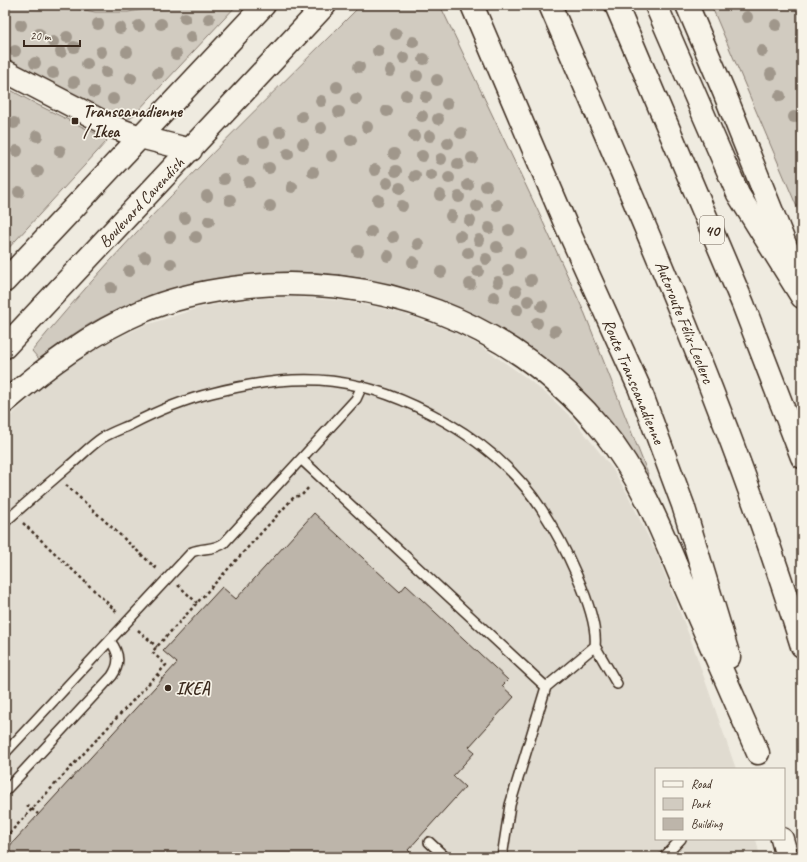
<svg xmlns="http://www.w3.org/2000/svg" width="807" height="862" font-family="Caveat,sans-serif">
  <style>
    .built { fill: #e0dbd0 }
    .green { fill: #d1cbc0; stroke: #867a6f }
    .building { fill: #bdb5aa; stroke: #3b2a1e }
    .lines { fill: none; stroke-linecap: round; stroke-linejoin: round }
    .service-casing { stroke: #3b2a1e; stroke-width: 12 }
    .secondary-casing { stroke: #3b2a1e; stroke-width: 25 }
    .motorway-casing { stroke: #3b2a1e; stroke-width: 25 }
    .path { stroke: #3b2a1e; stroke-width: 2.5; stroke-dasharray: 3 3; stroke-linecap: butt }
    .service { stroke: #f7f3e8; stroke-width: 9 }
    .secondary { stroke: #f7f3e8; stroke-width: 22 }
    .motorway { stroke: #f7f3e8; stroke-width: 22 }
    .tree { fill: #a0978b }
    .poi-dot { fill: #3b2a1e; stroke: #f7f3e8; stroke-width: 1.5 }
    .labels { text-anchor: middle; stroke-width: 3.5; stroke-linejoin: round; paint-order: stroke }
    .shield { fill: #f7f3e8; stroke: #73665b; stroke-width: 1 }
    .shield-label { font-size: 16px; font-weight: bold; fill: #3b2a1e }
    .poi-label { font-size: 17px; font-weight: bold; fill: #3b2a1e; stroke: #f7f3e8; text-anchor: start }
    .street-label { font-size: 17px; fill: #3b2a1e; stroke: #f7f3e8 }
  </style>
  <rect width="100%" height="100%" fill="#efebe0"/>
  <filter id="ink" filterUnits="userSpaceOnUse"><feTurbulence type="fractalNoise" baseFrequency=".025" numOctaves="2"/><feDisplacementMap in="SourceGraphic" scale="8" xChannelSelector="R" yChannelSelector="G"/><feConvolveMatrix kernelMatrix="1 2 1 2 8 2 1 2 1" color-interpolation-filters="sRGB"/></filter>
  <g filter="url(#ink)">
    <!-- built -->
    <path class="built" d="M293 297 344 301 376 307 404 314 453 332 479 345 524 376 549 396 573 419 593 444 612 468 627 493 658 557 691 640 736 769H656V839H756L760 857H5V421L41 388 71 365 107 343 143 326 199 308 228 302 263 298Z"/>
    <!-- green -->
    <path class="green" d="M5 5H58L95 12H128L170 5H237L135 114 131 118H126L125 121 5 61Z
      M361 5H440L538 211 585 314 648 474 645 475 537 355C455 295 349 262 247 275 226 278 206 283 185 289 169 293 154 297 138 302 102 313 69 336 39 359L32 351C133 228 249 117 361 5Z
      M711 5H802V219Z
      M5 87 38 105 105 138 107 141 5 252Z"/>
    <!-- building -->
    <path class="building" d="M314 513 400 592 406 585 508 680 502 686 514 697 469 747 475 752 453 776 465 787 408 850 415 857H5V851L177 663 163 651 222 587 236 599Z"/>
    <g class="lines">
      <defs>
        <path id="service" d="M301 459 356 399 362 386
          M5 522C26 503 48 484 69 466 80 457 90 446 102 438 110 433 121 429 130 425 157 411 183 400 212 393 303 370 364 375 446 422 484 444 519 474 542 510 561 539 599 612 595 646L546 687 510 805 502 857
          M595 646 617 684
          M5 753 192 552C203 547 213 551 224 543L301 459 546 687
          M5 791 112 676C121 663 119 652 110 641
          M429 842 445 857
          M664 857 681 839"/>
        <path id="secondary" d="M472 5 565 223 639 387 683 505 729 657
          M687 5 724 92 801 284
          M5 71 113 127 140 137 191 150
          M5 281 264 5
          M5 347 325 5
          M5 402C47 366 91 333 143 311 171 299 203 292 233 288 371 268 515 322 603 431 640 476 661 529 683 582 708 639 733 696 758 753
          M782 839 787 857"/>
        <path id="motorway" d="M550 5C641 216 734 426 802 646
          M616 5 743 304 802 457
          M656 5 738 194 802 297"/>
      </defs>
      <!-- service casing -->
      <use href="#service" class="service-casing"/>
      <!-- secondary casing -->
      <use href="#secondary" class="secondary-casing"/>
      <!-- motorway casing -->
      <use href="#motorway" class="motorway-casing"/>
      <!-- path -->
      <path class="path" d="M66 485 158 570
        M23 523 118 613
        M178 585 197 603
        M138 630 157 647
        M157 674 162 679
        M27 805 38 814
        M5 838 166 665 152 652 294 497 302 495 310 486"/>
      <!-- service -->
      <use href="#service" class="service"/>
      <!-- secondary -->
      <use href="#secondary" class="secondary"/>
      <!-- motorway -->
      <use href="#motorway" class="motorway"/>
    </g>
    <!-- trees -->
    <g class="tree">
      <circle cx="747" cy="17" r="6"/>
      <circle cx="185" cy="18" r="6"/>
      <circle cx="209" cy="19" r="6"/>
      <circle cx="98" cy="24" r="6"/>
      <circle cx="161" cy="24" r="6"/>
      <circle cx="21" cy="25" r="6"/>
      <circle cx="776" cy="25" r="6"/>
      <circle cx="139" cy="26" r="6"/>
      <circle cx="120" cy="28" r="6"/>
      <circle cx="39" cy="34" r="6"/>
      <circle cx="396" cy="34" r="6"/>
      <circle cx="67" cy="37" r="6"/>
      <circle cx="191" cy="37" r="6"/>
      <circle cx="53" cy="42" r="6"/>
      <circle cx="413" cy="42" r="6"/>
      <circle cx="74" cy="47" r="6"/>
      <circle cx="15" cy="51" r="6"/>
      <circle cx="378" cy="51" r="6"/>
      <circle cx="762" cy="51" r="6"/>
      <circle cx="61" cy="52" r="6"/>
      <circle cx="101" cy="52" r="6"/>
      <circle cx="127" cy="52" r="6"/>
      <circle cx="176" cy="54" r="6"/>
      <circle cx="404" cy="58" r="6"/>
      <circle cx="424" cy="59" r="6"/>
      <circle cx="35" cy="63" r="6"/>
      <circle cx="87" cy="64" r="6"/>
      <circle cx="359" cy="67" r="6"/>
      <circle cx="390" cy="71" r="6"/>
      <circle cx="106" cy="72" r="6"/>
      <circle cx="53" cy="73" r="6"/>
      <circle cx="158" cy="73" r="6"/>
      <circle cx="771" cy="74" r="6"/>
      <circle cx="417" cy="76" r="6"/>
      <circle cx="131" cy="78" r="6"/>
      <circle cx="437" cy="80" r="6"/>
      <circle cx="74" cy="82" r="6"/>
      <circle cx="337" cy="87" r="6"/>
      <circle cx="94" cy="92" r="6"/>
      <circle cx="406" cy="95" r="6"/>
      <circle cx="780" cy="96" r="6"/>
      <circle cx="426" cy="97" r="6"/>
      <circle cx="113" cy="99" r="6"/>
      <circle cx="356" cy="99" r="6"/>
      <circle cx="321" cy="101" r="6"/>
      <circle cx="447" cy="104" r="6"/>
      <circle cx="387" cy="111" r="6"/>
      <circle cx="339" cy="112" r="6"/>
      <circle cx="422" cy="116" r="6"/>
      <circle cx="302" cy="117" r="6"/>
      <circle cx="794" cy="117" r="6"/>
      <circle cx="438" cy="119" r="6"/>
      <circle cx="14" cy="123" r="6"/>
      <circle cx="367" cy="127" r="6"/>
      <circle cx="321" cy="128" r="6"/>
      <circle cx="280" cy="132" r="6"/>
      <circle cx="461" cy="133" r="6"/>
      <circle cx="37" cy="136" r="6"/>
      <circle cx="414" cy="136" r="6"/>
      <circle cx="430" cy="136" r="6"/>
      <circle cx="351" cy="140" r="6"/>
      <circle cx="264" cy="142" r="6"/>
      <circle cx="448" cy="143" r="6"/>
      <circle cx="303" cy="144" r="6"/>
      <circle cx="17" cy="151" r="6"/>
      <circle cx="60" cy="151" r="6"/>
      <circle cx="288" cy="154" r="6"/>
      <circle cx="394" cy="154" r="6"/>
      <circle cx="332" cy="156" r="6"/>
      <circle cx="422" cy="156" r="6"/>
      <circle cx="472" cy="158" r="6"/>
      <circle cx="441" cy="159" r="6"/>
      <circle cx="243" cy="160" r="6"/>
      <circle cx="458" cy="164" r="6"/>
      <circle cx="269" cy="168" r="6"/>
      <circle cx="375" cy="170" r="6"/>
      <circle cx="38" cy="171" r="6"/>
      <circle cx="396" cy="171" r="6"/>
      <circle cx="313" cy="172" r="6"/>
      <circle cx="431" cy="175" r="6"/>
      <circle cx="415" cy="176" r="6"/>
      <circle cx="449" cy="178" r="6"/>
      <circle cx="224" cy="179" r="6"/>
      <circle cx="249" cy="182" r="6"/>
      <circle cx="387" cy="183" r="6"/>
      <circle cx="468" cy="185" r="6"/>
      <circle cx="486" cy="186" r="6"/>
      <circle cx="292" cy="187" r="6"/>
      <circle cx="400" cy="188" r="6"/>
      <circle cx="19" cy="192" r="6"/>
      <circle cx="440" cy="195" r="6"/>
      <circle cx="207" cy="196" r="6"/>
      <circle cx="459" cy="197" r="6"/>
      <circle cx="230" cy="200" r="6"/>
      <circle cx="378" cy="200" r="6"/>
      <circle cx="497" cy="205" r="6"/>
      <circle cx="270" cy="206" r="6"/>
      <circle cx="402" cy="206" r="6"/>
      <circle cx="477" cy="206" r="6"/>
      <circle cx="451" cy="216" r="6"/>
      <circle cx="185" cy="218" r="6"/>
      <circle cx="209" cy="221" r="6"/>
      <circle cx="470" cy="221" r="6"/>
      <circle cx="489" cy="228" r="6"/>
      <circle cx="509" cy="230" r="6"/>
      <circle cx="371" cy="232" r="6"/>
      <circle cx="460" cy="236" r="6"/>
      <circle cx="170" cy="237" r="6"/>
      <circle cx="196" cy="237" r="6"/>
      <circle cx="393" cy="237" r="6"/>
      <circle cx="479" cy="240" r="6"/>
      <circle cx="418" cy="244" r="6"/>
      <circle cx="497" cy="247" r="6"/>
      <circle cx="358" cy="251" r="6"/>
      <circle cx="468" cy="253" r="6"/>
      <circle cx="520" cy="253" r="6"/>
      <circle cx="388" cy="256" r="6"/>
      <circle cx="145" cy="257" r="6"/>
      <circle cx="486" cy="259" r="6"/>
      <circle cx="413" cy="262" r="6"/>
      <circle cx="171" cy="264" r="6"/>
      <circle cx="508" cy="270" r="6"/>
      <circle cx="129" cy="271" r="6"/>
      <circle cx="478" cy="271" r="6"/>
      <circle cx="441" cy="272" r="6"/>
      <circle cx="531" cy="280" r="6"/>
      <circle cx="498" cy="282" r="6"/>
      <circle cx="470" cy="284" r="6"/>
      <circle cx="111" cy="288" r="6"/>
      <circle cx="516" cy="291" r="6"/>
      <circle cx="494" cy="297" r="6"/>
      <circle cx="528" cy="301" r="6"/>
      <circle cx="542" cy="306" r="6"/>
      <circle cx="517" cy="310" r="6"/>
      <circle cx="537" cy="323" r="6"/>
      <circle cx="555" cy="331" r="6"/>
    </g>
  </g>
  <!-- markers -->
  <g class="poi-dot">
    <rect x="71" y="117" width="8" height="8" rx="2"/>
    <circle cx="168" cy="688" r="4"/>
  </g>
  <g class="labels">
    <!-- shield labels -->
    <rect class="shield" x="700" y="216" width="24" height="28" rx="3"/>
    <g class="shield-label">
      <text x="712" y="236">40</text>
    </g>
    <!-- poi labels -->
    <g class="poi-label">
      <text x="83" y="117">Transcanadienne<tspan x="83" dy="20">/ Ikea</tspan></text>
      <text x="176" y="694">IKEA</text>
    </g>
    <!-- street labels -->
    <g class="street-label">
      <text transform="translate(141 202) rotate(-47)" y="6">Boulevard Cavendish</text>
      <text transform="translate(685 322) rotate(68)" y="6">Autoroute Félix-Leclerc</text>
      <text transform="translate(634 381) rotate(67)" y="6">Route Transcanadienne</text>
    </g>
  </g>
  <!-- margin -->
  <rect width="807" height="862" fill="none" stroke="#f7f3e8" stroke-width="20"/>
  <rect x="10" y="10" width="787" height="842" fill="none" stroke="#3b2a1e" stroke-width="1.5" filter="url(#ink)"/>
  <!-- legend -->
  <rect x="655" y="768" width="130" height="72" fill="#f7f3e8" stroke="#aca397"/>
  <rect x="663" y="781" width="20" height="6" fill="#f7f3e8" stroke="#aca397"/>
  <text x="691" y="788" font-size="12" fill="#3b2a1e">Road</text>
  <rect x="663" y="798" width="20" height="12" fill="#d1cbc0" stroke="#aca397"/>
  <text x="691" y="808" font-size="12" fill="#3b2a1e">Park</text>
  <rect x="663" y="818" width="20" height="12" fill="#bdb5aa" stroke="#aca397"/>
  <text x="691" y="828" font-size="12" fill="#3b2a1e">Building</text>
  <!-- scale -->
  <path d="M24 40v6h56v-6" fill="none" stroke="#3b2a1e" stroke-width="2"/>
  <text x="30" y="40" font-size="12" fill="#3b2a1e" stroke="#f7f3e8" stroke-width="3" paint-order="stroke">20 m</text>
</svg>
